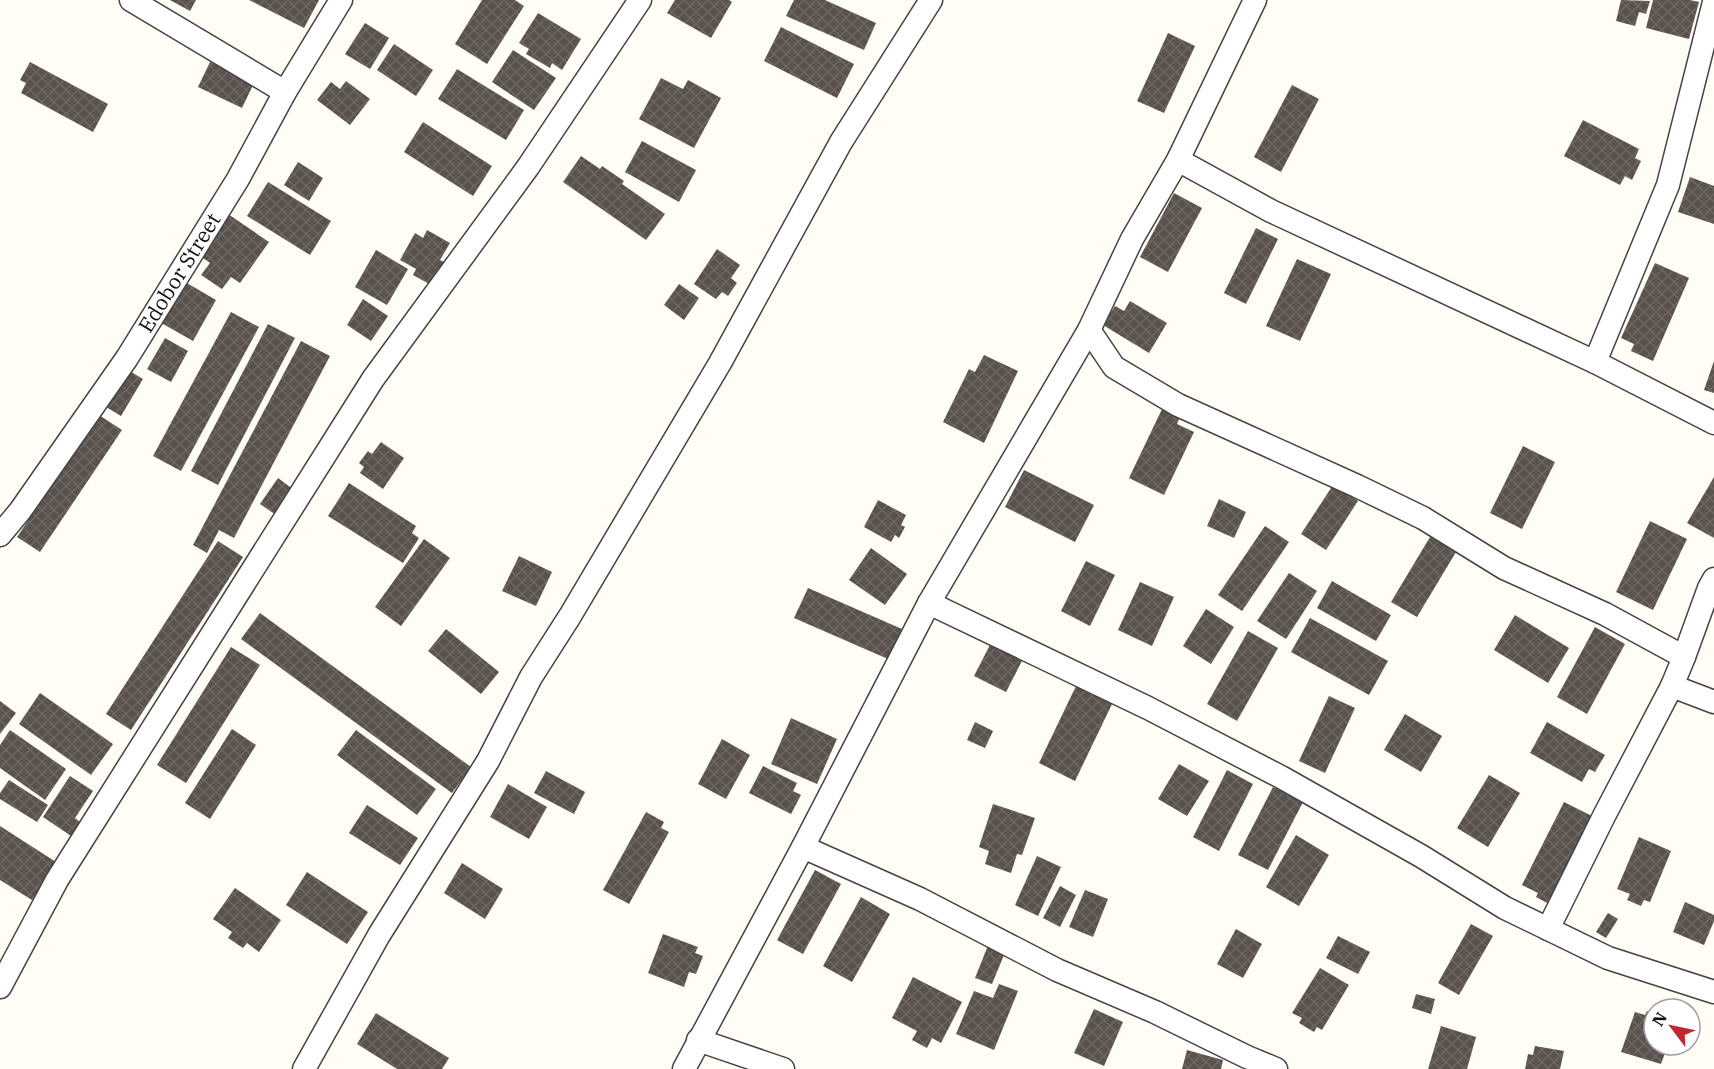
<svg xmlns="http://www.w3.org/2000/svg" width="1714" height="1069" font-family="'IBM Plex Serif',serif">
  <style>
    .building { fill: url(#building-cross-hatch) }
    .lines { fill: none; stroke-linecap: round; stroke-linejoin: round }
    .minor-casing { stroke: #444; stroke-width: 25 }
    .minor { stroke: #fff; stroke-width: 22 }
    .labels { text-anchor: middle; stroke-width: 6; stroke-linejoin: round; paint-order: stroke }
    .street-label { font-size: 21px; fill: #111; stroke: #fff }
  </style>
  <defs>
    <pattern id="building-cross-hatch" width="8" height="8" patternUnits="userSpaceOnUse" patternTransform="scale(1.5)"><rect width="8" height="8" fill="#5a524d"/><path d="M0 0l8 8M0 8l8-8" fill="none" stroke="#6d6662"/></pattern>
  </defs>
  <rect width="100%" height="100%" fill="#fffdf5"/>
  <!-- building -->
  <path class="building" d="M170 0H196L190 11Z
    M249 0H319L304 28Z
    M482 0H515L524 6 487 64 455 44Z
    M675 0H729L732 2 711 38 667 13Z
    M794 0H825L876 23 864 50 786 16Z
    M1621 0 1650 1 1646 14 1639 12 1635 26 1616 21Z
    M1653 0H1690L1699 2 1689 39 1646 28Z
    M538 13 581 39 562 70 552 63 550 68 526 54 529 49 519 43Z
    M365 23 389 38 370 69 345 54Z
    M781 27 854 64 837 98 764 61Z
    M1168 33 1195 46 1164 113 1137 101Z
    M394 44 433 70 416 96 377 70Z
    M513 50 556 78 534 110 492 82Z
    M30 62 108 104 93 132 21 93 26 83 20 80Z
    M210 62 254 83 242 108 198 87Z
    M457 69 524 110 506 140 438 99Z
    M661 78 683 89 688 80 721 98 694 148 639 119Z
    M346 81 370 99 350 125 317 100 331 82 340 89Z
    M1292 85 1319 99 1281 172 1254 157Z
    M1583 120 1639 149 1635 158 1641 161 1632 180 1625 176 1620 185 1564 156Z
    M423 122 492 166 473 196 404 152Z
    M642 141 696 170 679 202 625 172Z
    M581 156 600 169 602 166 624 181 622 184 665 214 646 240 563 182Z
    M298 162 323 178 309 201 284 185Z
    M1690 177 1714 186V224L1678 212Z
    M268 182 331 221 310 255 247 216Z
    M1174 193 1202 208 1168 272 1140 257Z
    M228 214 269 242 240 283 231 277 222 289 201 275 210 263 199 255Z
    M1256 228 1278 239 1246 304 1224 293Z
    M427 230 450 243 440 260 444 262 431 285 413 275 416 269 400 260 415 233 423 238Z
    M717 249 740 265 731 278 737 283 728 296 722 292 716 299 694 284Z
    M376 250 408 269 387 305 355 287Z
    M1297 259 1331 274 1300 341 1266 326Z
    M1655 263 1689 278 1653 361 1631 351 1634 344 1621 338Z
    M180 279 216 300 193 341 156 320Z
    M679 284 699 298 684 320 664 305Z
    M363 299 388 316 371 341 347 325Z
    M1130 301 1167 323 1149 353 1103 325 1115 306 1124 311Z
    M231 312 259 327 181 471 153 456Z
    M268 324 295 338 218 485 191 471Z
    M165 338 188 351 171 382 147 369Z
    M301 341 330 356 234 538 219 530 207 553 193 545Z
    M984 355 1018 371 984 443 943 422 969 369 975 372Z
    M1714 361V393L1704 390Z
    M123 367 143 379 121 416 101 404Z
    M1162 409 1180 417 1177 424 1194 432 1164 495 1129 478Z
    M99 415 122 430 40 552 17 537Z
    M381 442 404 458 383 489 360 473 364 467 359 463 368 451 372 454Z
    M1523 446 1555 462 1522 529 1490 513Z
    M1024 470 1094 505 1075 542 1005 507Z
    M1714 477V538L1687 523Z
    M278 478 294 490 276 515 260 504Z
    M349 483 416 526 412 533 419 538 403 563 328 516Z
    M1333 485 1358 501 1326 550 1301 534Z
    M1219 499 1246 512 1234 538 1207 526Z
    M878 500 906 515 901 525 905 527 899 538 895 535 891 542 864 527Z
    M1650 521 1687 539 1653 610 1616 592Z
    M1265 526 1289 542 1242 611 1218 595Z
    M1430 537 1456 552 1417 617 1391 602Z
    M424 539 450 558 401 626 375 607Z
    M218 541 243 557 131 730 106 714Z
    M871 548 907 574 885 605 849 580Z
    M519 556 552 572 536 606 502 591Z
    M1086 561 1115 575 1090 626 1061 611Z
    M1289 573 1317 591 1286 639 1257 621Z
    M1332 581 1391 615 1376 641 1317 608Z
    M1140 582 1174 597 1152 646 1118 630Z
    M808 588 902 629 888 659 794 618Z
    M1206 609 1234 627 1211 664 1183 646Z
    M260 613 471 767 452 793 241 639Z
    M1515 615 1569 648 1548 683 1494 650Z
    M1310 618 1388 661 1369 695 1291 652Z
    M1595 627 1625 644 1587 714 1557 697Z
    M446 629 499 672 481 694 428 651Z
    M1248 631 1278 648 1237 721 1207 704Z
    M993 639 1025 655 1006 692 974 676Z
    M231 647 260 665 186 783 157 765Z
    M1077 684 1113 702 1075 781 1039 763Z
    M40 693 113 744 91 775 19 724Z
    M1329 696 1355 708 1325 773 1299 761Z
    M0 701 16 713 0 734Z
    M1405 714 1442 736 1421 772 1384 750Z
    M791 718 837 739 817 784 771 764Z
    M975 722 993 731 985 748 967 740Z
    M1547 722 1605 755 1595 772 1589 769 1582 782 1530 753Z
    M232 729 256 745 210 819 185 803Z
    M10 730 66 769 45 800 0 768V745Z
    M356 730 436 789 417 815 337 755Z
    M722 739 750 755 726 799 698 784Z
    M1179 764 1209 781 1187 816 1158 799Z
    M763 766 797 783 793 791 801 795 791 814 749 793Z
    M1227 770 1253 784 1219 851 1193 837Z
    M546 771 585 792 574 814 534 793Z
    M1489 775 1520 793 1488 847 1457 828Z
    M70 776 93 791 75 818 80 822 71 836 43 817Z
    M9 780 48 805 37 822 0 799V793Z
    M508 784 547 807 529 839 490 817Z
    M1273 787 1303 802 1268 870 1238 855Z
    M1564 802 1594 817 1549 904 1536 897 1538 893 1522 885Z
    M993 804 1035 818 1022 855 1017 854 1011 873 985 864 989 851 979 847Z
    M367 805 418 838 400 865 349 833Z
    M646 812 664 822 661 828 669 832 629 904 603 890Z
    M0 826 56 862 32 900 0 880Z
    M1296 835 1329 855 1299 906 1266 887Z
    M1639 837 1671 851 1650 902 1644 900 1641 906 1627 900 1630 894 1617 889Z
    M1037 856 1061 867 1038 916 1015 905Z
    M462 863 503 889 485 919 444 893Z
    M815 870 841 884 803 954 777 940Z
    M307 872 368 912 347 944 286 905Z
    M1060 886 1076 895 1060 927 1043 918Z
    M235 888 281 920 259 952 247 943 243 948 228 938 232 932 213 919Z
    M1085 890 1108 899 1093 937 1069 927Z
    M861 897 890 914 852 982 823 966Z
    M1685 902 1714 915V921L1704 945 1673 932Z
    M1608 913 1618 919 1606 938 1596 932Z
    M1471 924 1493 936 1459 995 1438 983Z
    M1236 929 1262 944 1243 978 1217 964Z
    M663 934 698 947 695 953 703 956 696 974 689 972 684 987 648 973Z
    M1338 936 1370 952 1358 974 1326 958Z
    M989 943 1006 950 992 984 975 978Z
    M1320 968 1349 985 1322 1030 1317 1027 1314 1032 1299 1023 1302 1018 1292 1013Z
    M913 977 962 1002 941 1043 932 1038 927 1048 912 1040 917 1031 892 1018Z
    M999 984 1018 991 994 1050 956 1034 974 991 993 998Z
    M1416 994 1435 999 1431 1014 1412 1008Z
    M1094 1009 1123 1022 1104 1066 1074 1053Z
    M1647 1011 1654 1014V1045H1668L1661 1064 1621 1052 1635 1012 1645 1015Z
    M376 1013 449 1058 442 1069H397L357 1044Z
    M1441 1026 1476 1037 1467 1069H1428Z
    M1535 1046 1564 1051 1560 1069H1525L1528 1054 1533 1055Z
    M1187 1050 1223 1060 1221 1069H1182Z"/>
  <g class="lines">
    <defs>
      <g id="minor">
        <path d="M131 0 285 92"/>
        <path d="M1178 160 1271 211 1595 362 1714 423"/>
        <path d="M1089 330 1114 367 1178 405 1357 486 1423 518 1504 568 1605 614 1684 657"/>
        <path d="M1595 362 1668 185 1714 2"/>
        <path id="s1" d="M0 535 20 511 127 358 238 179 285 92 341 0"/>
        <path d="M929 603 1148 708 1281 777 1421 856 1505 908 1608 958 1714 992"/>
        <path d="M1672 686 1714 702"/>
        <path d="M803 847 920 899 1057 970 1155 1012 1247 1057 1276 1069"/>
        <path d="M1548 929 1604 816 1672 686 1684 657 1709 588 1714 579"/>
        <path d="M0 987 57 880 373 379 528 167 640 0"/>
        <path d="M698 1040 783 1069"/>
        <path d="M304 1069 379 935 488 761 531 677 570 616 720 363 841 142 931 0"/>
        <path d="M684 1069 803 847 929 603 1089 330 1132 239 1178 160 1255 0"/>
      </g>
    </defs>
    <!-- minor casing -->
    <use href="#minor" class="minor-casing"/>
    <!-- minor -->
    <use href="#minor" class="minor"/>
  </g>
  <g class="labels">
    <!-- street labels -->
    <g class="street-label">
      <text dy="7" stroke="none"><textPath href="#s1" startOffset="318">Edobor Street</textPath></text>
    </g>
  </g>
  <!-- north arrow -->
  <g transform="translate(1672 1027) rotate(302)"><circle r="28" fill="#ffffff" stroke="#a0a0a0" stroke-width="1.5"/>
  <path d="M0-4.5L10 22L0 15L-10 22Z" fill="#c4262e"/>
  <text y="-9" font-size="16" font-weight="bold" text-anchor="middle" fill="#111111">N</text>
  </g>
</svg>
